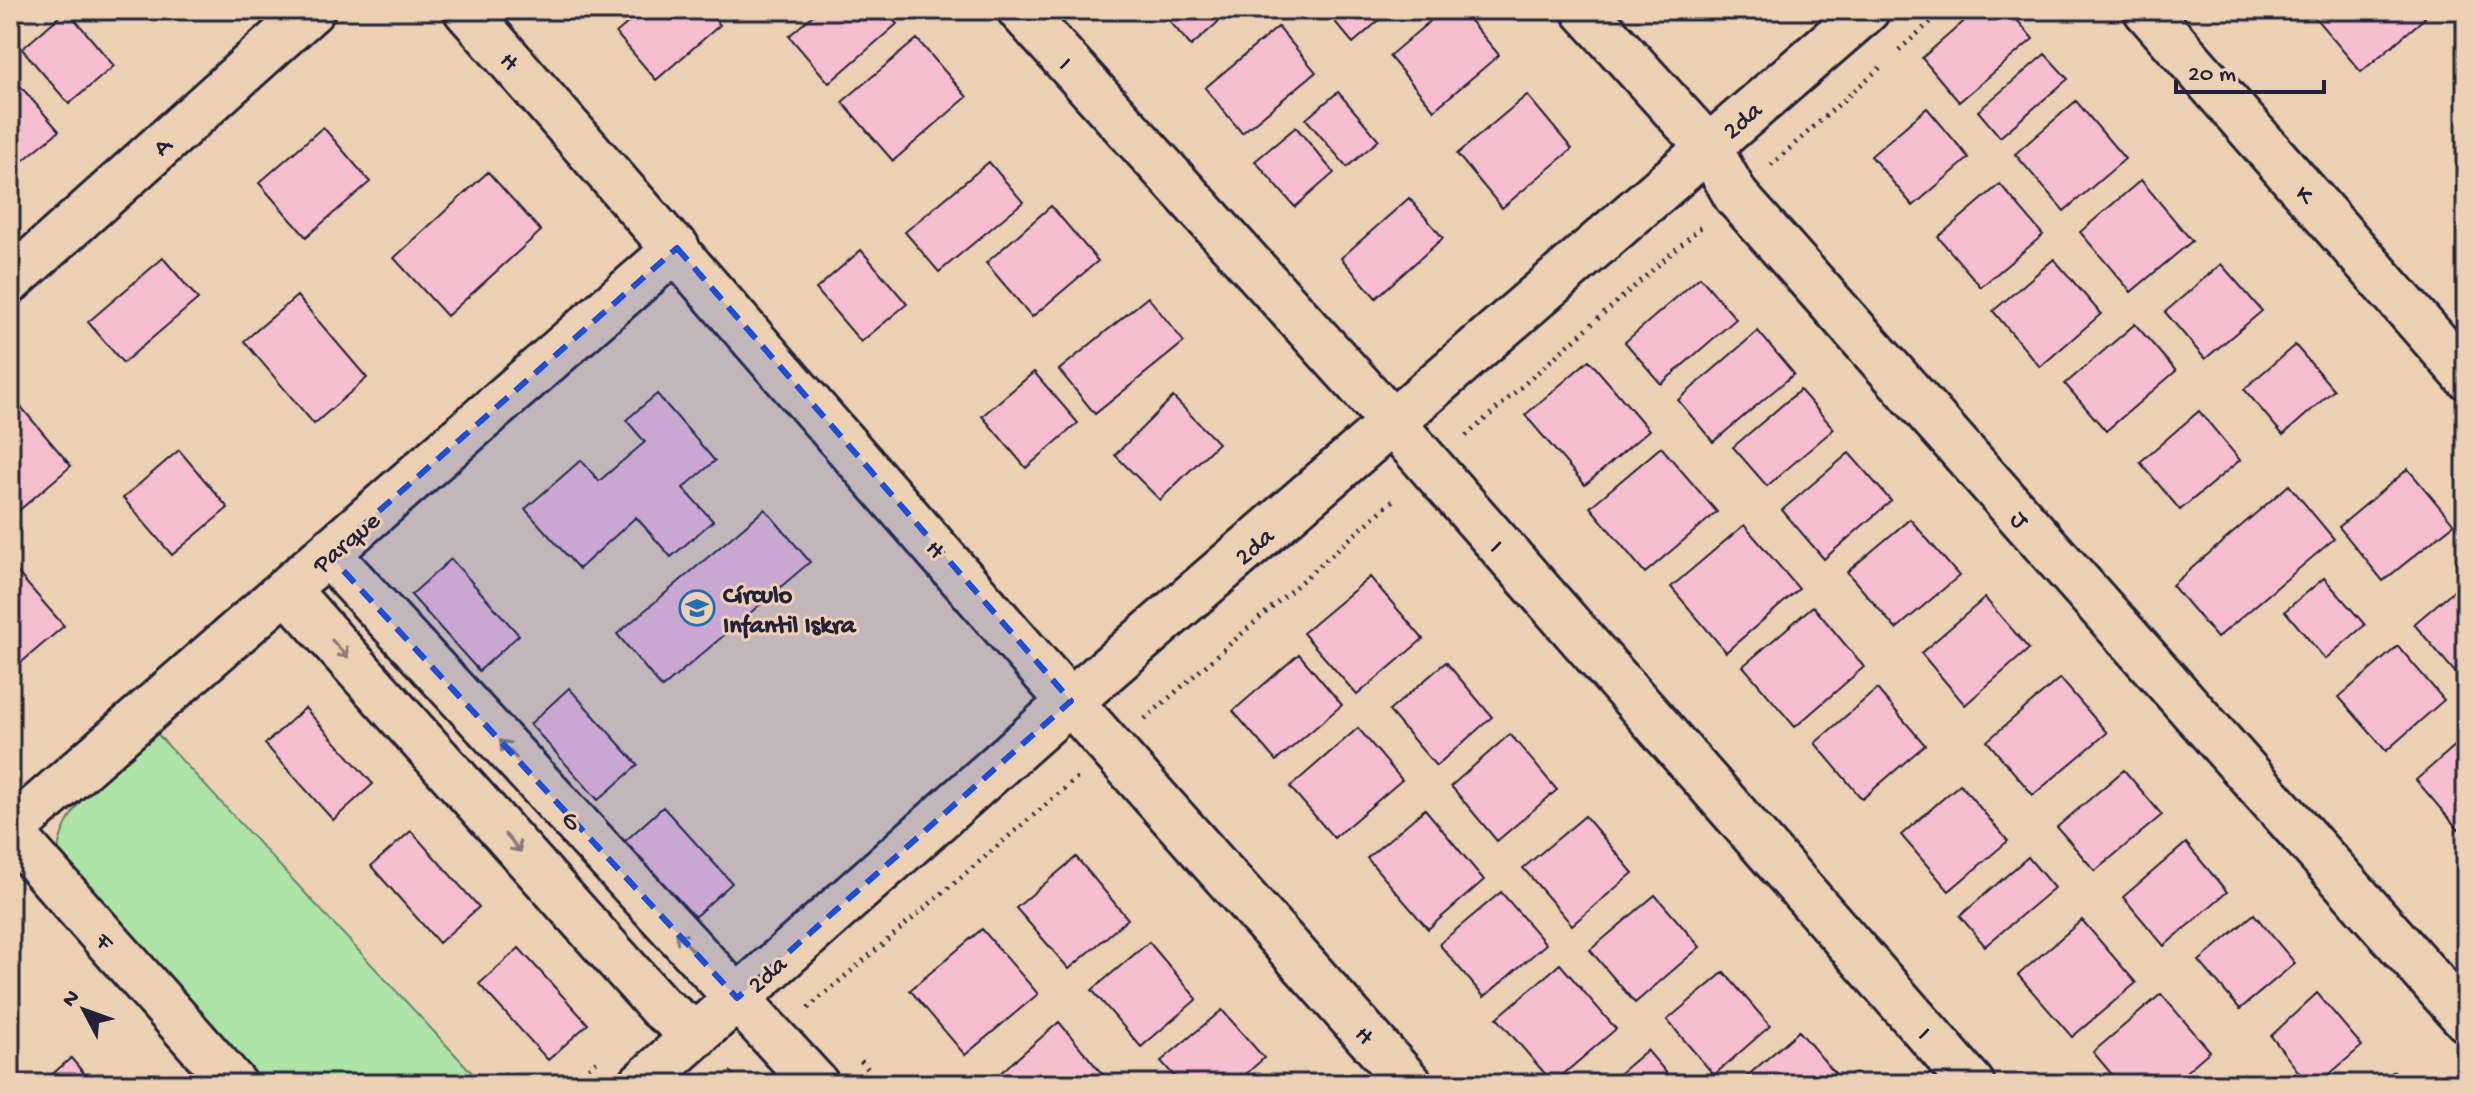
<svg xmlns="http://www.w3.org/2000/svg" width="2476" height="1094" font-family="'Gochi Hand',sans-serif">
  <style>
    .green { fill: #ade3a6; stroke: #688270; stroke-width: 2 }
    .building { fill: #f6bdcf; stroke: #22223b; stroke-width: 2 }
    .lines { fill: none; stroke-linecap: round; stroke-linejoin: round }
    .minor-casing { stroke: #22223b; stroke-width: 50 }
    .path { stroke: #22223b; stroke-width: 5; stroke-dasharray: 2 6; stroke-linecap: butt }
    .minor { stroke: #ecd0b3; stroke-width: 44 }
    .oneway { stroke: #877977 }
    .marked { fill: #1d4ed8; fill-opacity: 0.2; stroke: #1d4ed8; stroke-width: 6; stroke-dasharray: 16 10; stroke-linejoin: round }
    .labels { text-anchor: middle; stroke-width: 6; stroke-linejoin: round; paint-order: stroke }
    .street-label { font-size: 26px; fill: #22223b; stroke: #ecd0b3 }
    .poi-label { font-size: 26px; font-weight: bold; fill: #22223b; stroke: #ecd0b3; text-anchor: start }
  </style>
  <rect width="100%" height="100%" fill="#ecd0b3"/>
  <filter id="ink" filterUnits="userSpaceOnUse"><feTurbulence type="fractalNoise" baseFrequency=".0125" numOctaves="2"/><feDisplacementMap in="SourceGraphic" scale="16" xChannelSelector="R" yChannelSelector="G"/><feConvolveMatrix kernelMatrix="1 2 1 2 8 2 1 2 1" color-interpolation-filters="sRGB"/></filter>
  <g filter="url(#ink)">
    <!-- green -->
    <path class="green" d="M149 725 476 1077 469 1084H251L68 886C65 874 56 855 59 844 69 802 120 756 149 725Z"/>
    <!-- building -->
    <path class="building" d="M67 10 114 66 69 104 22 49Z
      M643 10H707L720 25 656 80 616 33Z
      M819 10H885L897 24 829 83 789 36Z
      M1160 10H1232L1191 46Z
      M1325 10H1391L1353 43Z
      M1443 10H1461L1499 55 1434 110 1389 56Z
      M1977 10H2009L2033 39 1959 102 1922 58Z
      M2315 10H2418L2425 18 2361 72 2311 13Z
      M1278 27 1316 72 1242 133 1205 88Z
      M917 39 967 97 893 161 842 102Z
      M2045 54 2068 79 2000 137 1978 111Z
      M10 74 59 131 14 168 10 164Z
      M1338 92 1379 140 1347 167 1306 119Z
      M1527 95 1572 149 1502 208 1457 154Z
      M2076 101 2125 159 2064 211 2015 154Z
      M1927 108 1969 158 1913 206 1871 156Z
      M323 127 370 182 306 237 259 183Z
      M1296 127 1334 173 1295 207 1255 161Z
      M989 162 1023 202 939 272 905 232Z
      M488 172 541 231 447 316 394 258Z
      M2141 180 2192 241 2131 292 2080 232Z
      M2000 184 2043 235 1981 287 1938 237Z
      M1409 198 1443 238 1376 298 1341 258Z
      M1051 206 1098 261 1032 317 986 263Z
      M861 250 907 304 861 342 816 289Z
      M163 258 198 299 123 363 88 322Z
      M2054 259 2101 314 2040 367 1993 311Z
      M2221 264 2262 311 2205 359 2165 312Z
      M1700 277 1736 319 1661 384 1625 342Z
      M297 296 367 378 314 424 244 341Z
      M1148 297 1184 342 1095 414 1059 370Z
      M2135 324 2176 371 2106 431 2065 384Z
      M1758 331 1794 374 1713 442 1678 400Z
      M2295 345 2334 390 2283 435 2244 389Z
      M1589 360 1649 430 1585 485 1525 415Z
      M1034 372 1078 423 1026 468 982 416Z
      M1800 390 1834 429 1767 486 1733 447Z
      M657 394 715 461 683 488 713 521 671 557 636 517 579 569 525 509 581 460 599 481 645 442 626 420Z
      M1173 397 1218 443 1160 500 1115 455Z
      M16 401 71 466 16 513 10 506V406Z
      M2199 411 2240 460 2180 510 2140 462Z
      M1661 447 1717 512 1645 573 1590 507Z
      M179 450 228 508 172 555 123 498Z
      M1849 453 1891 501 1824 559 1782 510Z
      M2408 469 2454 524 2383 581 2339 527Z
      M2289 485 2334 539 2217 638 2172 585Z
      M765 509 810 562 662 688 617 634Z
      M1910 519 1959 576 1896 629 1847 572Z
      M1744 525 1799 589 1726 652 1671 587Z
      M451 559 519 635 479 671 411 595Z
      M10 564 64 626 10 672Z
      M1370 577 1423 639 1357 695 1303 633Z
      M2324 578 2365 625 2325 659 2285 611Z
      M2466 580V683L2465 684 2414 624Z
      M1985 598 2029 649 1965 705 1921 653Z
      M1813 606 1864 667 1795 727 1743 666Z
      M2398 646 2444 700 2386 751 2339 697Z
      M1299 654 1342 705 1276 761 1233 711Z
      M1446 662 1492 717 1436 766 1389 711Z
      M2060 678 2107 733 2033 795 1987 741Z
      M569 688 638 765 598 800 530 724Z
      M1877 689 1925 745 1862 799 1815 743Z
      M305 708 373 784 333 820 265 744Z
      M1358 728 1402 780 1334 838 1290 787Z
      M1510 734 1557 790 1497 841 1451 786Z
      M2466 736V822L2458 829 2416 780Z
      M2124 770 2162 815 2095 871 2057 827Z
      M1960 784 2008 841 1949 891 1901 835Z
      M663 807 732 883 691 920 623 843Z
      M1425 809 1484 880 1428 929 1367 858Z
      M1585 816 1633 873 1572 925 1523 868Z
      M411 831 479 907 439 943 371 866Z
      M2186 843 2227 892 2164 946 2123 897Z
      M1076 857 1128 919 1069 969 1016 908Z
      M2028 857 2054 888 1985 946 1960 916Z
      M1501 892 1546 944 1484 997 1439 944Z
      M1655 895 1700 947 1635 1003 1590 950Z
      M2254 914 2295 963 2240 1009 2199 961Z
      M2082 920 2136 983 2072 1037 2018 975Z
      M982 929 1038 994 965 1055 910 990Z
      M1149 942 1197 999 1141 1047 1092 990Z
      M519 948 588 1024 548 1060 479 984Z
      M1560 964 1616 1029 1553 1083 1497 1018Z
      M1724 972 1770 1026 1714 1075 1667 1020Z
      M2317 993 2362 1046 2318 1084H2308L2271 1036Z
      M2161 994 2210 1051 2172 1084H2120L2093 1052Z
      M1222 1010 1264 1058 1235 1084H1181L1161 1061Z
      M1059 1022 1103 1075 1093 1084H994L991 1081Z
      M1799 1031 1844 1084H1738Z
      M1647 1050 1676 1084H1607Z
      M71 1058 93 1084H41Z
      M2394 1071 2405 1084H2379Z"/>
    <g class="lines">
      <defs>
        <path id="minor" d="M466 10 1040 668 1410 1084
          M1020 10 1361 387 1972 1084
          M1584 10 1709 148 1736 196 2466 1019
          M2146 10 2466 376
          M10 281 312 10
          M329 555 816 1084
          M288 591 660 1007 697 1035
          M10 831 677 248
          M10 831 234 1084
          M641 1084 1071 701 1867 10"/>
      </defs>
      <!-- minor casing -->
      <use href="#minor" class="minor-casing"/>
      <!-- path -->
      <path class="path" d="M1899 50 1944 10
        M1771 165 1883 65
        M1466 436 1701 227
        M1145 719 1396 498
        M808 1008 1077 778
        M861 1061 881 1084
        M571 1084 598 1060
        M719 1084 736 1069"/>
      <!-- minor -->
      <use href="#minor" class="minor"/>
    </g>
    <!-- one-way arrows -->
    <defs><path id="oneway-shaft" d="M-6 0H5M1.5-3L5.5 0L1.5 3" fill="none" stroke-width="1.6" stroke-linecap="round" stroke-linejoin="round" transform="scale(2)"/></defs>
    <g class="oneway">
      <use href="#oneway-shaft" transform="translate(340 649) rotate(48)"/>
      <use href="#oneway-shaft" transform="translate(508 749) rotate(-133)"/>
      <use href="#oneway-shaft" transform="translate(513 843) rotate(48)"/>
      <use href="#oneway-shaft" transform="translate(684 941) rotate(-133)"/>
    </g>
  </g>
  <!-- marked area -->
  <path class="marked" d="M677 248 1071 701 737 998 329 555Z"/>
  <!-- icons -->
  <defs>
    <symbol id="school-ring" viewBox="-11 -11 22 22"><circle r="9.5" fill="#ecd0b3" stroke="#1f6fb2" stroke-width="1.5"/><path d="M0-5L7-2L0 1L-7-2ZM-4 1L0 2.5L4 1V4Q0 6-4 4Z" fill="#1f6fb2"/></symbol>
  </defs>
  <g fill-rule="evenodd">
    <use href="#school-ring" x="677" y="588" width="40" height="40"/>
  </g>
  <g class="labels">
    <!-- street labels -->
    <g class="street-label">
      <text transform="translate(511 60) rotate(48)" y="9">H</text>
      <text transform="translate(1067 62) rotate(48)" y="9">I</text>
      <text transform="translate(1741 119) rotate(-41)" y="9">2da</text>
      <text transform="translate(161 145) rotate(-42)" y="9">A</text>
      <text transform="translate(2306 193) rotate(49)" y="9">K</text>
      <text transform="translate(2021 518) rotate(48)" y="9">J</text>
      <text transform="translate(345 541) rotate(-41)" y="9">Parque</text>
      <text transform="translate(1253 545) rotate(-41)" y="9">2da</text>
      <text transform="translate(1498 545) rotate(49)" y="9">I</text>
      <text transform="translate(937 548) rotate(49)" y="9">H</text>
      <text transform="translate(573 819) rotate(47)" y="9">G</text>
      <text transform="translate(106 940) rotate(48)" y="9">F</text>
      <text transform="translate(766 973) rotate(-42)" y="9">2da</text>
      <text transform="translate(1926 1032) rotate(49)" y="9">I</text>
      <text transform="translate(1366 1034) rotate(49)" y="9">H</text>
    </g>
    <!-- poi labels -->
    <g class="poi-label">
      <text x="723" y="602">Círculo<tspan x="723" dy="30">Infantil Iskra</tspan></text>
    </g>
  </g>
  <!-- margin -->
  <rect width="2476" height="1094" fill="none" stroke="#ecd0b3" stroke-width="40"/>
  <rect x="20" y="20" width="2436" height="1054" fill="none" stroke="#22223b" stroke-width="3" filter="url(#ink)"/>
  <!-- north arrow -->
  <g transform="translate(84 1010) rotate(311)" stroke="#ecd0b3" stroke-width="6" paint-order="stroke">
  <path d="M0-6L14 30L0 20L-14 30Z" fill="#22223b"/>
  <text y="-12" font-size="22" font-weight="bold" text-anchor="middle" fill="#22223b">N</text>
  </g>
  <!-- scale -->
  <path d="M2176 80v12h148v-12" fill="none" stroke="#22223b" stroke-width="4"/>
  <text x="2188" y="80" font-size="24" fill="#22223b" stroke="#ecd0b3" stroke-width="6" paint-order="stroke">20 m</text>
</svg>
